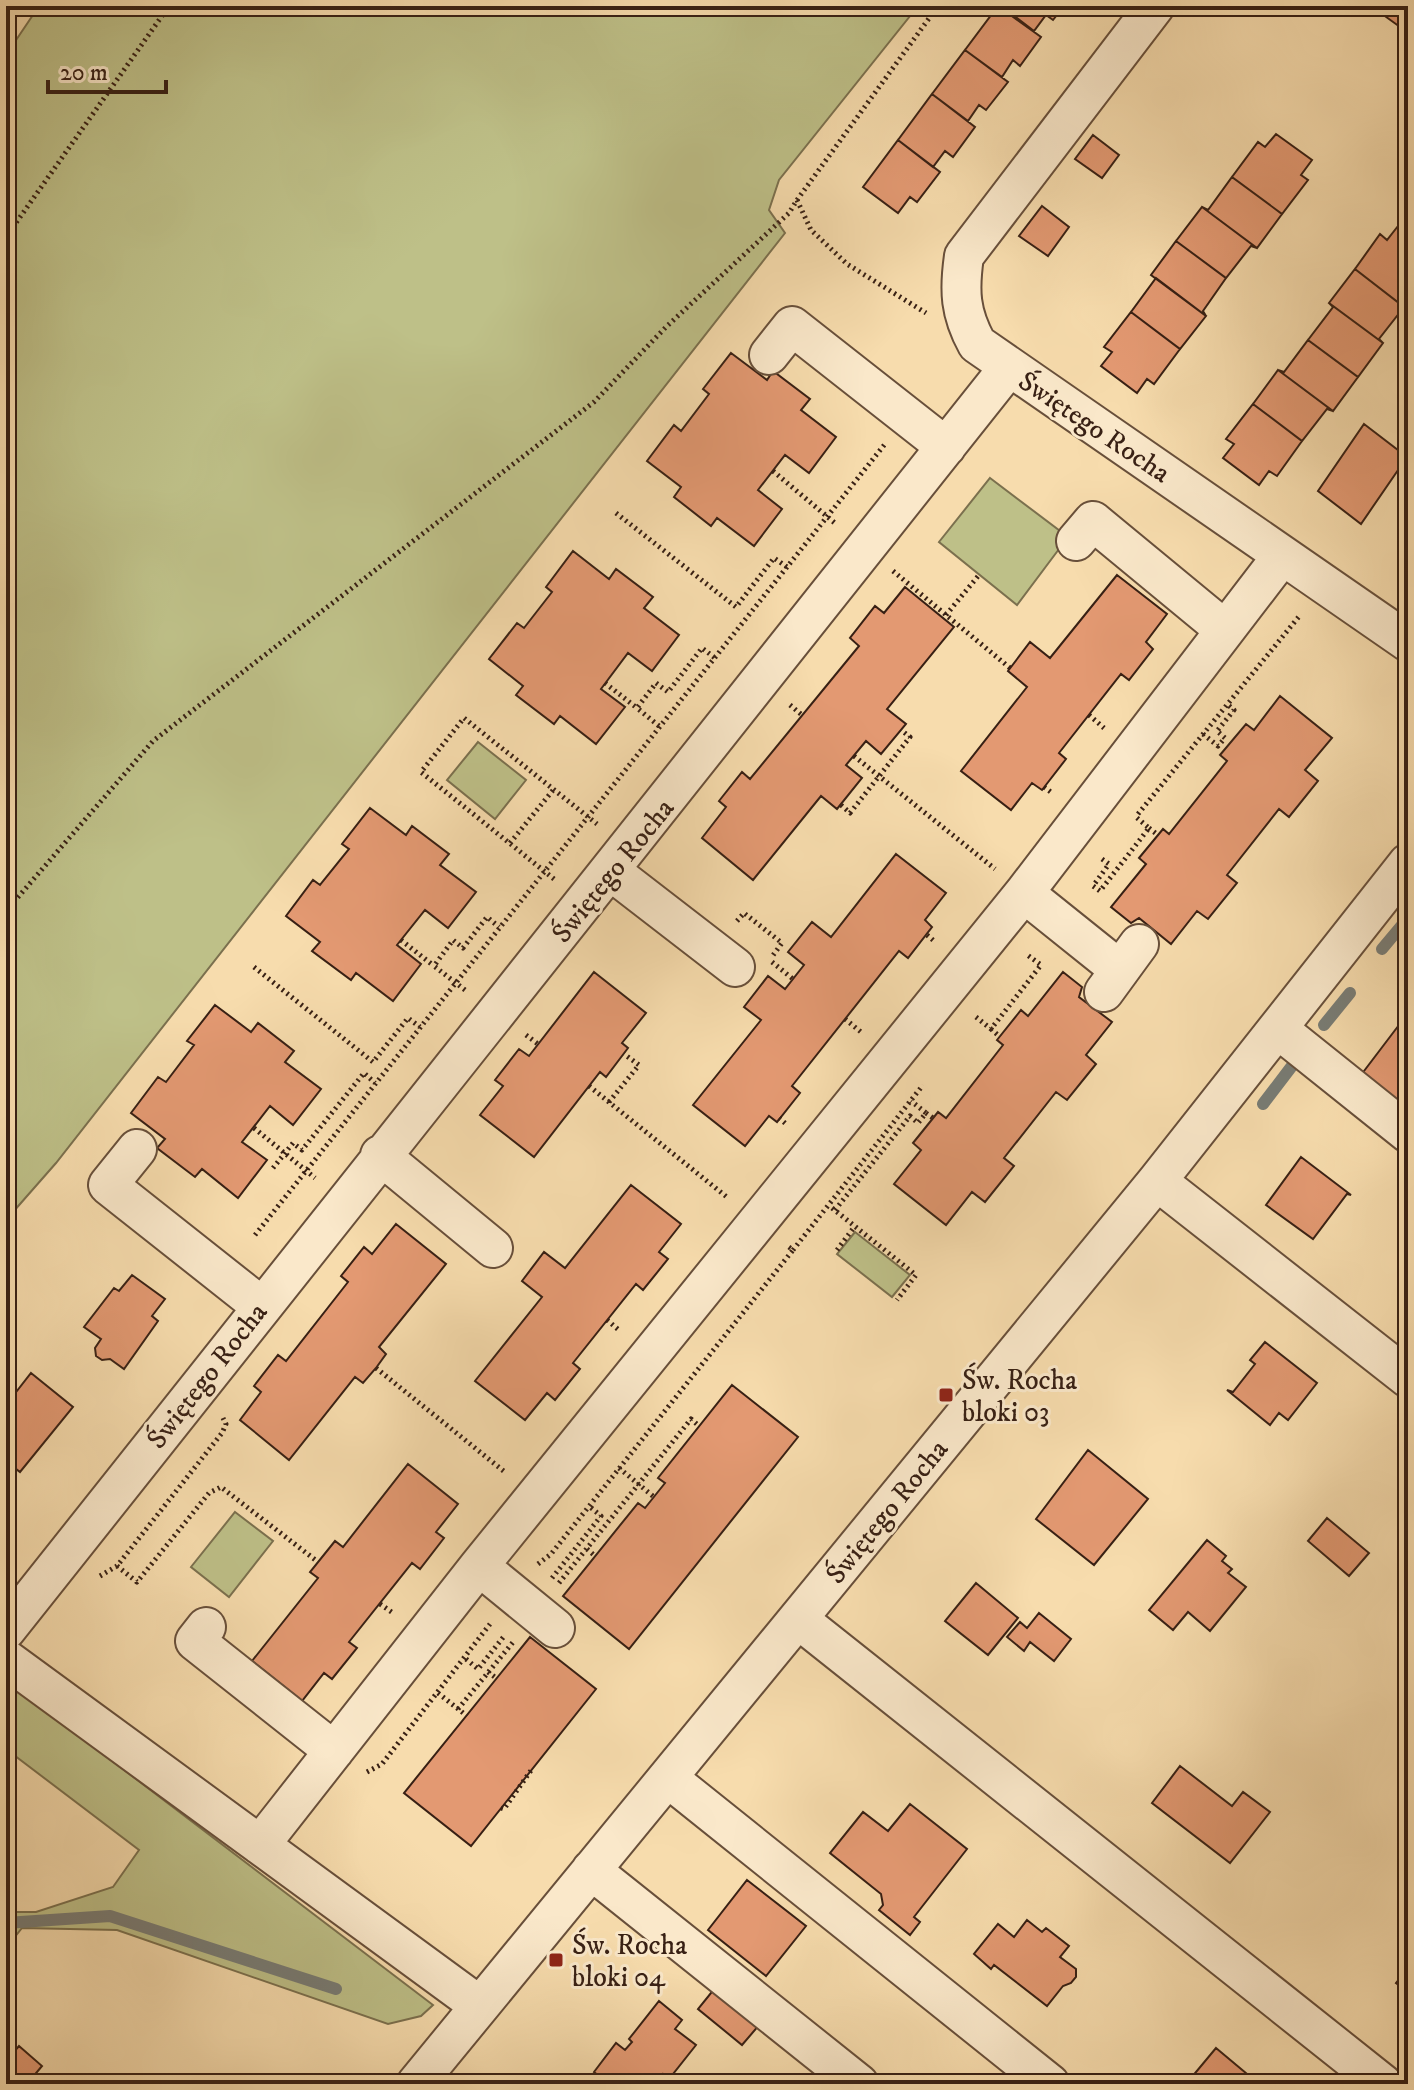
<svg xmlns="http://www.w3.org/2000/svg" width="1414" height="2090" font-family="'IM FELL DW Pica',serif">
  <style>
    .green { fill: #bec088; stroke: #7b704e; stroke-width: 2 }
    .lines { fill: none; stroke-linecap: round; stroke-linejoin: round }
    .stream { stroke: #787c75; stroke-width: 12 }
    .building { fill: #e39972; stroke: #382014; stroke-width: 2 }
    .minor-casing { stroke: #684f3a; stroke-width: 42 }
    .path { stroke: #382014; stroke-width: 5; stroke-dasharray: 2 4; stroke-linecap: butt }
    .minor { stroke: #fae8ca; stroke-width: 38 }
    .poi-dot { fill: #8f2418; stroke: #fae8ca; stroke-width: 3 }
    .labels { text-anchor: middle; stroke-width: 6; stroke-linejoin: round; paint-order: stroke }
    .street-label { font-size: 28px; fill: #382014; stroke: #fae8ca }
    .poi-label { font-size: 28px; fill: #382014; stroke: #fae8ca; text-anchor: start }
  </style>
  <rect width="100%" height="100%" fill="#f7dcad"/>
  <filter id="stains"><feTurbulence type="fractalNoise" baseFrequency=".0025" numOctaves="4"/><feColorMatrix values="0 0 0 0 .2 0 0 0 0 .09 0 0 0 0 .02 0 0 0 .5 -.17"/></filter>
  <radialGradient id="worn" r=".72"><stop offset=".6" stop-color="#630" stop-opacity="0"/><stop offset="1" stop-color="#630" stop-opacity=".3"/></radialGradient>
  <!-- green -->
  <path class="green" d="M39 6H918L779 180 769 210 785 233 56 1163 6 1220V55Z
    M990 478 1068 537 1017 605 939 542Z
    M478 742 526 780 495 819 447 780Z
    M855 1232 910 1275 892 1297 837 1254Z
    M235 1512 273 1541 229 1597 191 1567Z
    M6 1680 433 2005 421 2016 388 2024 117 1930 22 1928 6 1948V1912H36L113 1887 139 1850 6 1749Z"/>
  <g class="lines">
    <!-- stream -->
    <path class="stream" d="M1382 949 1408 918
      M1324 1025 1350 993
      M1263 1104 1295 1062
      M6 1923 110 1916 336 1989"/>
  </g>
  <!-- building -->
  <path class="building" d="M998 6 1041 37 1020 66 1013 60 1002 77 965 50Z
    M1001 6H1064L1053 20 1046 15 1034 31Z
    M1371 6H1408V17L1400 27Z
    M1408 17V33L1400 27Z
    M965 50 1008 82 986 110 979 105 968 121 932 94Z
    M932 94 975 127 953 157 945 151 933 167 898 140Z
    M1276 134 1312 160 1301 175 1308 180 1282 214 1232 177 1258 142 1265 147Z
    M1093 135 1119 155 1102 178 1075 159Z
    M898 140 940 172 917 202 910 197 898 213 863 187Z
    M1232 177 1282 214 1257 248 1202 207 1208 210Z
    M1042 206 1069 227 1048 256 1019 236Z
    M1202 207 1257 248 1251 246 1226 278 1176 241Z
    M1398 226 1408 233V301L1404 307 1355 269 1380 234 1387 240Z
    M1176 241 1226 278 1203 311 1206 316 1151 275Z
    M1355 269 1404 307 1379 339 1383 343 1329 303Z
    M1156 278 1206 316 1180 349 1131 312Z
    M1329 303 1383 343 1358 377 1308 340 1333 307Z
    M1131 312 1180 349 1154 384 1147 379 1137 393 1101 366 1112 352 1104 347Z
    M1308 340 1358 377 1333 411 1278 370 1284 372Z
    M731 353 767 380 773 371 810 399 801 410 836 437 809 473 785 455 758 490 782 509 754 546 717 518 711 526 674 497 681 487 647 461 674 425 681 431 709 394 703 389Z
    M1278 370 1333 411 1327 409 1302 441 1253 404Z
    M1253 404 1302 441 1277 476 1269 471 1259 485 1223 458 1234 444 1226 439Z
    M1364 424 1407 457 1361 524 1318 491Z
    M573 551 609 579 616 569 653 597 644 608 679 635 652 671 628 653 601 689 625 707 596 744 560 716 554 724 516 695 523 686 489 659 517 623 524 628 552 592 546 587Z
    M1117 575 1167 614 1146 642 1153 649 1129 680 1121 674 1059 753 1066 759 1042 790 1032 783 1011 810 961 771 1027 687 1008 671 1030 642 1050 658Z
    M905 587 954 627 887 709 906 724 881 754 866 741 846 765 862 778 837 809 821 796 753 880 702 838 726 807 719 801 742 772 750 779 859 646 850 638 875 606 884 613Z
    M1280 696 1332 738 1305 770 1318 781 1289 817 1279 809 1227 875 1237 883 1208 919 1197 911 1171 944 1139 918 1131 923 1111 907 1146 864 1139 858 1163 829 1169 834 1227 761 1220 755 1246 724 1254 730Z
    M370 808 406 835 412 826 449 854 440 865 476 892 448 928 425 910 397 945 421 964 393 1001 356 973 351 980 312 951 320 942 286 916 313 880 320 885 349 849 342 844Z
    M896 854 946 893 925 920 932 927 908 958 899 951 792 1086 800 1093 777 1122 769 1116 745 1146 693 1105 761 1020 744 1007 768 976 785 989 804 965 788 952 812 922 831 937Z
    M594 972 646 1013 622 1043 628 1048 606 1077 600 1072 534 1157 480 1115 503 1086 495 1080 519 1049 529 1056Z
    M1063 972 1082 987 1079 997 1112 1022 1086 1055 1096 1064 1067 1100 1056 1092 1004 1158 1014 1166 985 1202 972 1192 946 1225 894 1184 921 1150 913 1143 938 1112 946 1118 1003 1045 997 1040 1021 1010 1028 1016Z
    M215 1005 251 1032 258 1023 294 1051 285 1062 321 1089 293 1125 270 1106 242 1142 267 1160 238 1198 202 1169 195 1177 157 1148 165 1139 131 1113 158 1077 166 1082 194 1045 187 1041Z
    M1402 1021 1408 1025V1112L1361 1075Z
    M1301 1157 1351 1195 1347 1194 1313 1239 1266 1205Z
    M631 1185 681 1224 659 1252 668 1259 643 1290 636 1284 573 1363 580 1369 555 1400 547 1393 525 1420 475 1381 542 1297 522 1281 544 1252 565 1268Z
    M396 1224 446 1264 379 1347 386 1354 376 1368 363 1383 355 1377 289 1460 240 1420 261 1392 254 1386 278 1355 286 1361 348 1282 341 1276 364 1247 372 1254Z
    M132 1275 165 1299 152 1316 158 1321 124 1369 110 1359 102 1360 96 1356 95 1348 101 1339 84 1327 114 1288 119 1291Z
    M1265 1342 1317 1383 1288 1420 1279 1413 1270 1425 1227 1390 1233 1392 1255 1364 1250 1360Z
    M31 1373 73 1407 20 1472 6 1461V1405Z
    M732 1385 798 1437 629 1649 563 1596 638 1503 645 1508 665 1483 658 1478Z
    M1088 1450 1148 1499 1094 1565 1036 1519Z
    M408 1464 458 1504 436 1532 444 1538 420 1569 412 1563 349 1642 357 1648 332 1679 324 1673 302 1701 252 1661 318 1578 310 1572 335 1541 343 1547Z
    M1327 1518 1369 1553 1349 1576 1308 1541Z
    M1207 1540 1226 1556 1222 1561 1232 1569 1228 1573 1246 1587 1210 1631 1188 1612 1173 1630 1149 1610Z
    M976 1583 1018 1618 988 1655 945 1621Z
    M1039 1613 1071 1639 1054 1661 1030 1642 1024 1651 1007 1637 1020 1622 1027 1628Z
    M530 1637 596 1689 471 1846 404 1793Z
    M1180 1766 1232 1806 1243 1792 1270 1812 1230 1863 1152 1803Z
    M910 1804 967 1849 914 1917 920 1922 910 1935 879 1910 883 1905 881 1894 830 1853 863 1812 888 1831Z
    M6 1805 16 1822 13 1841 6 1849Z
    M747 1880 806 1926 766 1976 708 1930Z
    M1027 1920 1042 1932 1046 1928 1069 1946 1060 1957 1076 1969V1977L1071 1983 1063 1986 1047 2006 994 1965 991 1969 974 1954 998 1924 1014 1937Z
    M1408 1968V1992L1396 1983Z
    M715 1988 760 2024 742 2045 698 2009Z
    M659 2001 682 2020 675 2029 696 2045 669 2079 663 2074 656 2084H609L594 2072 616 2043 625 2050 632 2042 629 2039Z
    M19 2046 42 2066 27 2084H6V2061Z
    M1216 2048 1259 2084H1186Z"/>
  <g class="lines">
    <defs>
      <path id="minor" d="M1155 6 964 256C959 291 960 313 977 344L1408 642
        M769 355 792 326 946 447
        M1076 541 1093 521 1225 630
        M612 872 735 967
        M1024 893 1120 970
        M1104 992 1139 944
        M1278 1029 1408 1133
        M137 1149 108 1185 261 1306
        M380 1155 493 1248
        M1157 1181 1408 1378
        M479 1566 555 1628
        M798 1619 1383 2084
        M206 1627 195 1641 334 1751
        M6 1630 1009 367
        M6 1659 480 2006
        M668 1778 1050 2084
        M260 1845 479 1566 1024 893 1282 556
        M591 1870 859 2084
        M416 2084 1157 1181 1408 863"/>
    </defs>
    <!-- minor casing -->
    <use href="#minor" class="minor-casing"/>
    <!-- path -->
    <path class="path" d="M6 29 22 6
      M797 200 938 6
      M6 237 169 6
      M773 471 836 524
      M616 513 736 607 774 558 787 567
      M893 571 1010 668
      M946 615 979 575
      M605 683 637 708
      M790 705 802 715
      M1089 715 1104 728
      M659 726 637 708 656 683 668 692 702 648 715 658
      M1203 734 1218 746 1225 738 1217 731 1234 710 1227 704
      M854 756 995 869
      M1044 787 1052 793
      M841 805 850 813 910 737 901 730
      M1138 814 1301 614
      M1149 828 1158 835
      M510 843 554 789
      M1102 859 1109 864 1093 886 1100 891 1149 828 1136 817
      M554 879 421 772 464 718 597 824
      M6 911 153 741 594 402 666 327 789 213 797 200 811 230 847 264 926 313
      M737 921 744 913 782 943 771 958
      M927 935 934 941
      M401 940 434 966
      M772 962 793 979
      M254 967 373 1062 408 1018 420 1027
      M465 990 434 966 453 940 463 948 487 917 499 927
      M976 1017 991 1029 1041 965 1026 954
      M845 1019 861 1032
      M991 1029 1000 1037
      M526 1035 538 1044
      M589 1086 728 1198
      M609 1102 639 1065 624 1054
      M926 1113 933 1118
      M779 1118 786 1124
      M254 1128 315 1178
      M273 1168 293 1143 302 1150 364 1073 375 1083
      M832 1208 916 1275 897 1300
      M835 1210 910 1116 918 1123 926 1113 911 1101
      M255 1235 885 444
      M793 1250 923 1085
      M837 1250 855 1226
      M607 1320 620 1331
      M376 1368 506 1473
      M619 1468 654 1497
      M587 1549 595 1556
      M538 1564 551 1554 793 1250 786 1245
      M117 1566 137 1582 209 1493 221 1487 318 1562
      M100 1576 117 1566 222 1433 226 1424 223 1418
      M552 1578 601 1516 589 1506
      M559 1583 691 1419 699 1426
      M380 1604 393 1613
      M466 1659 478 1669 505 1635
      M488 1672 496 1678
      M438 1693 467 1716
      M458 1709 514 1641
      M367 1772 382 1764 490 1624
      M501 1808 504 1809 532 1769"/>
    <!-- minor -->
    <use href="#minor" class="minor"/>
  </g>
  <!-- markers -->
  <g class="poi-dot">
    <rect x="938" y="1387" width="16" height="16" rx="4"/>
    <rect x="548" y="1952" width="16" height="16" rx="4"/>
  </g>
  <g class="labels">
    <!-- street labels -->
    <g class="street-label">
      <text transform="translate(1095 426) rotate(34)" y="10">Świętego Rocha</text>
      <text transform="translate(612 870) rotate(-51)" y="10">Świętego Rocha</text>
      <text transform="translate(206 1375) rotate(-52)" y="10">Świętego Rocha</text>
      <text transform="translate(886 1511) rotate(-51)" y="10">Świętego Rocha</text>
    </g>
    <!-- poi labels -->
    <g class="poi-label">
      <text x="962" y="1389">Św. Rocha<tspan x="962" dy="32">bloki 03</tspan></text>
      <text x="572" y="1954">Św. Rocha<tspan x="572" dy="32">bloki 04</tspan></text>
    </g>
  </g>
  <!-- margin -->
  <rect width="1414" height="2090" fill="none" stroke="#f7dcad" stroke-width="32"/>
  <rect x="8" y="8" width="1398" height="2074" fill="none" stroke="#382014" stroke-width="4"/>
  <rect x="16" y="16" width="1382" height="2058" fill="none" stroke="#382014" stroke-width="2"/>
  <!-- scale -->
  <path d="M48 80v12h118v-12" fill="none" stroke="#382014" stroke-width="4"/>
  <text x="60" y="80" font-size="24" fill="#382014" stroke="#fae8ca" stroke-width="6" paint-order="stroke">20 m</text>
  <rect width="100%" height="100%" filter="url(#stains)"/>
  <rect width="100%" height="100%" fill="url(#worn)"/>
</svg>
